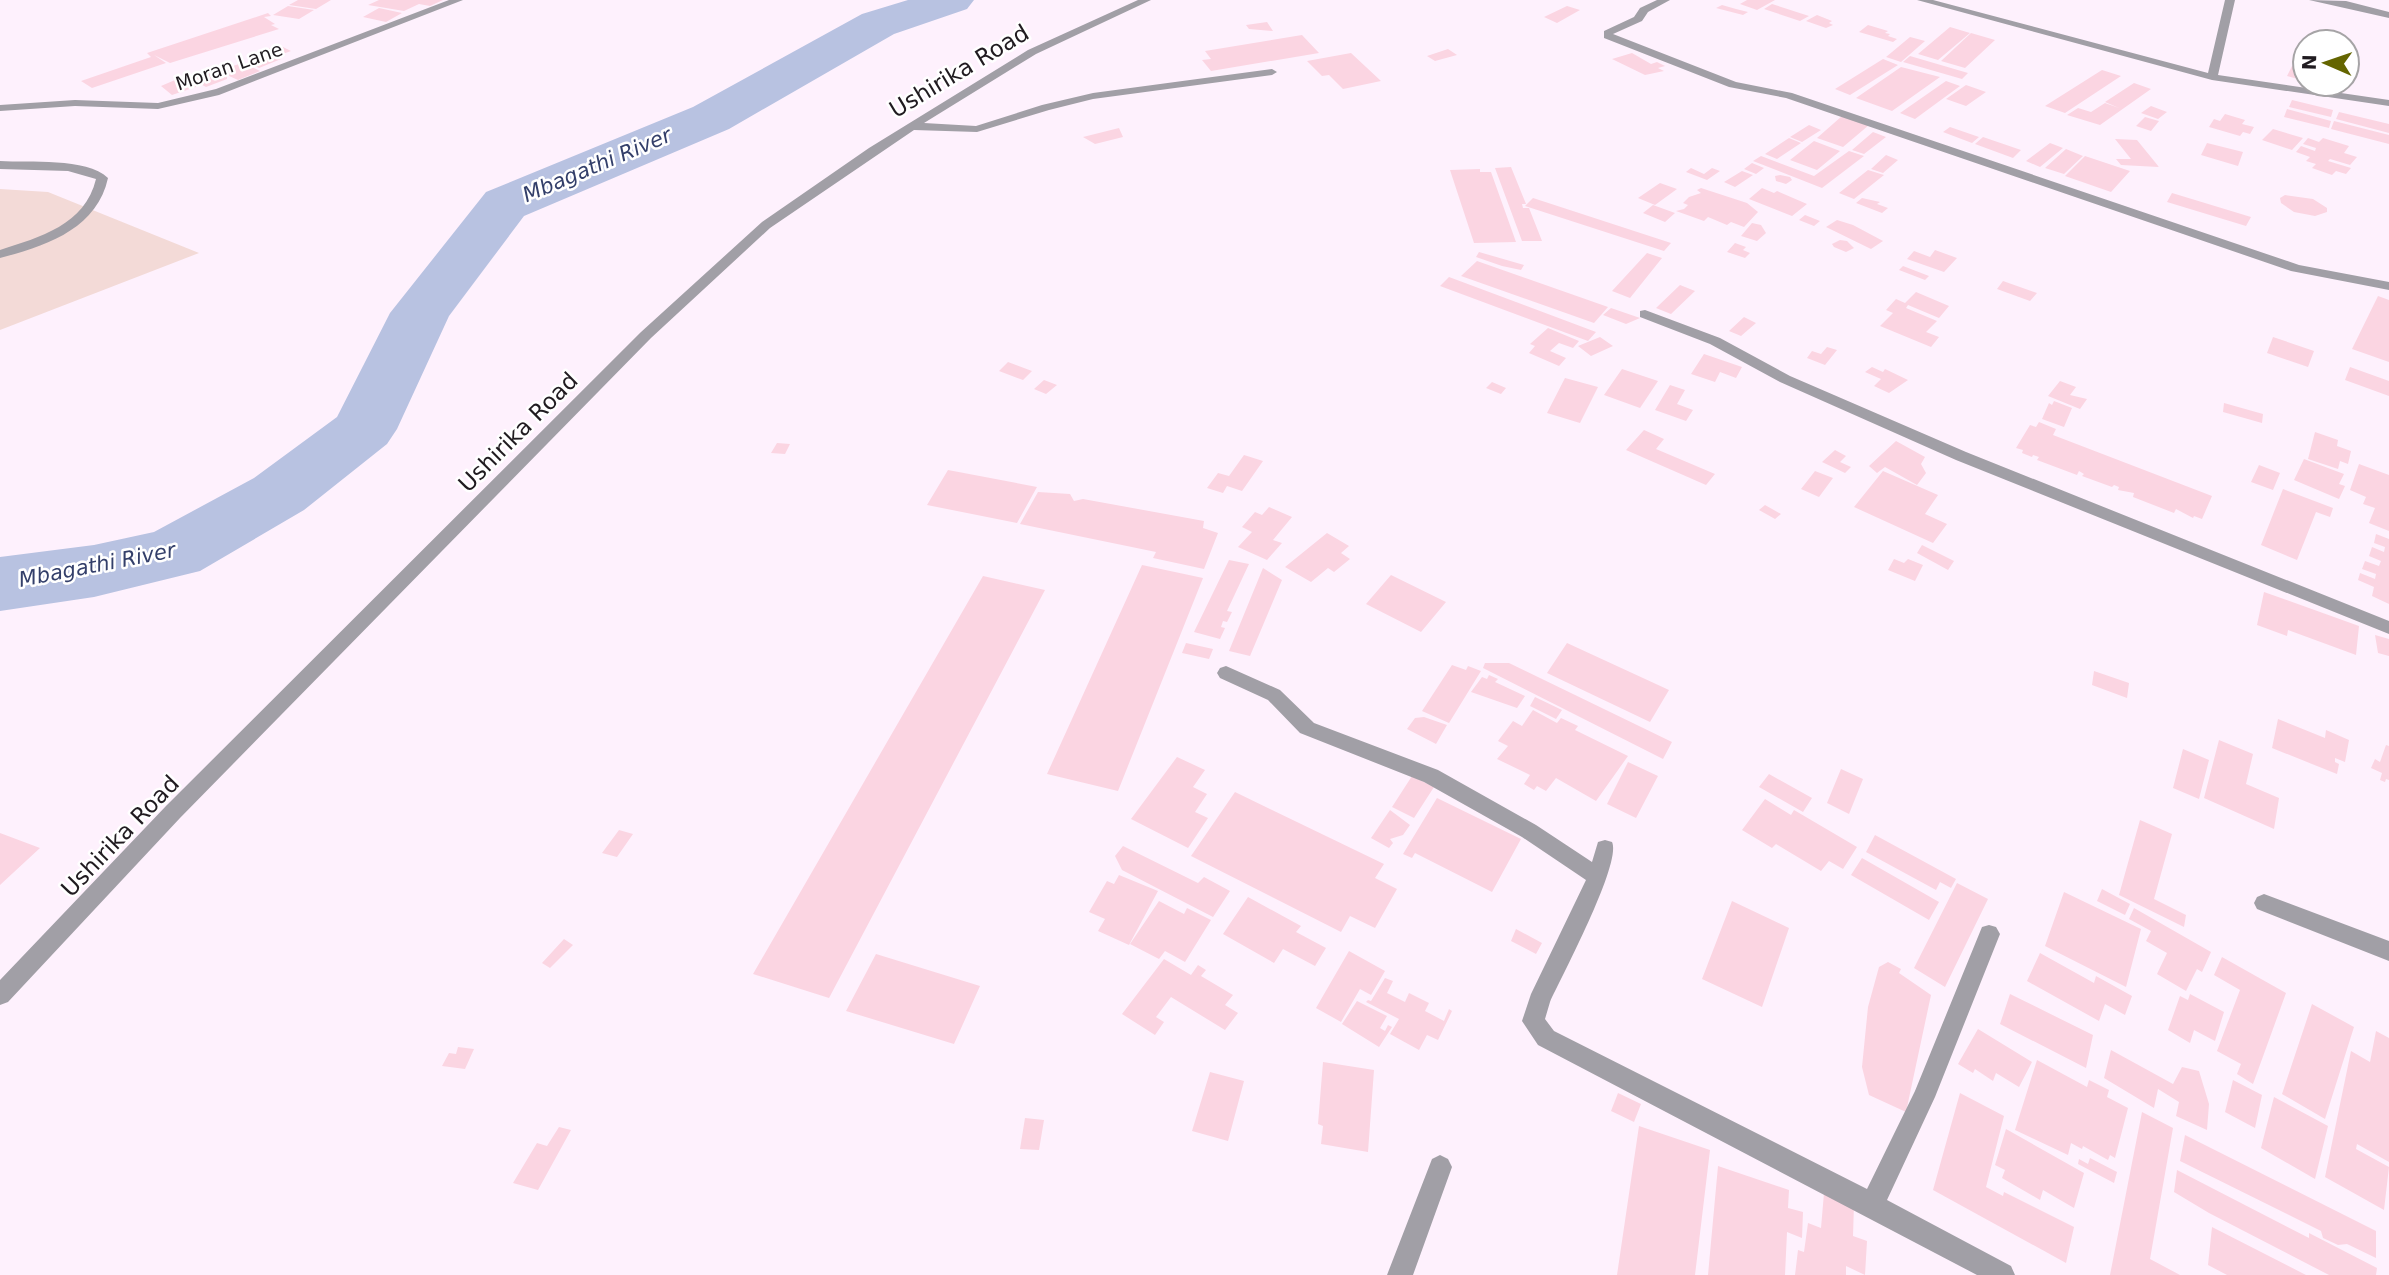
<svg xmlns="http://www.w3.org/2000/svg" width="2389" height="1275" font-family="'DejaVu Sans',sans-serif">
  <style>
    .green { fill: #f3dad7 }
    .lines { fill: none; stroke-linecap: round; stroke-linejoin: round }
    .river { fill: #b8c2e1; fill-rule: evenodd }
    .building { fill: #fbd5e2 }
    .minor { fill: #a19fa6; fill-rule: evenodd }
    .labels { text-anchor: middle; stroke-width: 5; stroke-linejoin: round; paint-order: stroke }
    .far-street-label { font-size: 19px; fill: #201b20; stroke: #fff }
    .far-water-label { font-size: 21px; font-style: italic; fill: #333f6a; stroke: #fff }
    .street-label { font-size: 23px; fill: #201b20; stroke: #fff }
  </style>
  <rect width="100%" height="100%" fill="#fef1fd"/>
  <!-- green -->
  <path class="green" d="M0 189 48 192 199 253 0 330Z"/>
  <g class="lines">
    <!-- river -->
    <path class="river" d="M908 0H974L967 9 894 34 729 129 524 216 449 316 397 429 387 444 304 510 200 571 94 597 0 611V557L94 545 154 532 254 478 337 417 390 313 486 192 693 107 862 14Z"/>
  </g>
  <!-- building -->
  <path class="building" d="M298 0H331L316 9 289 5Z
    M379 0H443L430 6 419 4 404 11 368 5Z
    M1747 0H1775L1757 10 1740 4Z
    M1772 4 1809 16 1800 21 1764 9Z
    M1722 5 1736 9 1748 12 1743 15 1716 8Z
    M288 6 314 10 299 19 273 15Z
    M1567 6 1580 10 1557 23 1544 17Z
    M379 8 402 13 386 22 363 17Z
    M268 13 271 16 264 17 275 24 271 25 279 29 170 63 154 55 166 63 92 88 81 81 151 57 147 53Z
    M1817 15 1832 21 1829 23 1833 25 1826 28 1806 21Z
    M1267 22 1273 31 1249 29 1246 25Z
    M1868 25 1888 31 1885 33 1890 34 1888 36 1897 39 1893 42 1859 32Z
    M1950 27 1970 33 1938 60 1918 54Z
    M1971 33 1995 40 1965 68 1941 61Z
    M1302 35 1319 53 1211 71 1202 60 1211 59 1205 51Z
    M1910 37 1925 41 1901 62 1886 57Z
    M279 45 291 51 277 56 266 49Z
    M1448 49 1457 55 1435 61 1427 56Z
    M1351 53 1381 81 1343 89 1329 75 1322 76 1307 61Z
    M1632 53 1651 64 1657 62 1665 66 1658 68 1664 71 1645 75 1612 59Z
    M270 54 281 59 259 68 248 62Z
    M1910 56 1968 73 1962 79 1903 62Z
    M1883 59 1898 65 1850 95 1835 89Z
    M239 64 252 67 260 71 238 80 218 71Z
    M2292 66 2305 69V81L2287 76Z
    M1901 67 1940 77 1892 111 1856 98Z
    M211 70 227 76V79L206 87 189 78Z
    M2102 70 2121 76 2065 113 2045 106Z
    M182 77 196 83V87L172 95 161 86Z
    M1946 81 1960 86 1915 119 1900 113Z
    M2134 83 2151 89 2100 125 2067 115 2078 108 2091 112 2105 103 2119 108 2105 102Z
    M1966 85 1986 92 1966 106 1946 99Z
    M2292 100 2333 110 2331 117 2289 107Z
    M2151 106 2167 112 2158 119 2141 113Z
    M2287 109 2331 121 2329 128 2284 117Z
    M2339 112 2389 124V133L2336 119Z
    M2225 114 2245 120 2242 124 2254 127 2250 134 2243 132 2240 136 2209 127 2214 119 2220 121Z
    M1842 116 1869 125 1843 147 1817 138Z
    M2145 117 2159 121 2151 131 2136 126Z
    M2334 121 2389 135V144L2331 129Z
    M1809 125 1821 130 1802 142 1790 137Z
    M1950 127 1979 137 1972 143 1943 132Z
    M1119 128 1123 137 1095 144 1083 137Z
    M2273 129 2303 138 2292 150 2262 140Z
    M1873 132 1886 137 1864 154 1852 150Z
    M1983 137 2021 150 2013 158 1975 144Z
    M1789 138 1801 143 1777 159 1765 154Z
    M2308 138 2319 142 2323 138 2349 146 2344 153 2357 157 2350 165 2330 159 2328 161 2351 168 2346 174 2336 171 2332 175 2312 168 2316 164 2306 161 2310 157 2296 152 2301 146 2315 151 2316 148 2303 144Z
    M2115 139 2137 140 2159 167 2121 165 2116 159H2131Z
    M1814 141 1840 151 1817 170 1790 160Z
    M2050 143 2063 148 2040 167 2026 161Z
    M2207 143 2243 152 2238 166 2201 155Z
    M2066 149 2083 156 2064 174 2045 168Z
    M1849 151 1864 156 1822 188 1753 161 1761 156 1814 176Z
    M1886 155 1898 160 1883 173 1871 169Z
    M2085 156 2130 171 2111 192 2065 176Z
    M1752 163 1764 168 1756 174 1744 169Z
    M1511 167 1526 204H1522L1523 208H1529L1542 241H1522L1495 168Z
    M1691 168 1704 174 1712 168 1720 171 1707 180 1686 172Z
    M1480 169V172H1491L1516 242 1474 243 1450 170Z
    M1868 170 1884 175 1854 199 1839 193Z
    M1742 171 1753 175 1735 187 1724 182Z
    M1780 175 1790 177 1792 180 1786 184 1776 181 1775 176Z
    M1660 183 1677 189 1655 205 1638 198Z
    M1701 188 1747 203 1758 212 1744 227 1731 222 1727 225 1708 217 1704 221 1676 211 1684 209 1688 205 1683 203 1689 197 1701 193 1697 190Z
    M1762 188 1774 193 1777 191 1807 204 1792 216 1749 199Z
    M2172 193 2251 217 2246 226 2167 202Z
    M2285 195 2313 199 2327 208V212L2315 216 2294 212 2281 203 2280 198Z
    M1533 198 1671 243 1664 251 1525 206Z
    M1862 198 1880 202 1877 204 1888 208 1882 213 1856 203Z
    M1653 205 1675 213 1665 222 1643 213Z
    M1805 215 1820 221 1814 226 1799 220Z
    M1837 220 1853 225 1883 241 1871 249 1826 227Z
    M1752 223 1761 225 1766 233 1757 241 1741 236Z
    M1840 240 1847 241 1854 248 1846 252 1834 247 1832 244Z
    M1735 243 1746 247 1743 250 1750 253 1745 258 1727 252Z
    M1935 250 1957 258 1944 272 1907 259 1914 251 1930 257Z
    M1479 252 1524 265 1521 270 1502 266 1476 257Z
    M1647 253 1662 258 1630 298 1612 291Z
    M1477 261 1608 307 1594 323 1461 276Z
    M1903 266 1929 276 1925 280 1899 270Z
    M1449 277 1596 332 1588 341 1440 286Z
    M2003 281 2037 293 2030 301 1997 289Z
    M1680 285 1695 291 1671 314 1656 308Z
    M1916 292 1949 306 1939 318 1908 305 1906 308 1937 321 1926 332 1939 337 1931 347 1880 326 1893 313 1886 310 1896 299 1905 303Z
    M2378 296 2389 300V362L2352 349Z
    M1611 308 1640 318 1626 324 1603 315Z
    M1744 317 1756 323 1741 336 1729 331Z
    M1548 328 1579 341 1573 348 1559 343 1550 351 1566 358 1559 366 1529 353 1535 346 1530 344Z
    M1600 337 1613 346 1591 356 1578 346Z
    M2273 337 2314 351 2308 367 2267 353Z
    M1827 347 1837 350 1825 365 1807 358 1812 351 1821 354Z
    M1704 354 1742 367 1736 378 1720 372 1715 382 1691 374Z
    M1008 362 1032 371 1023 380 999 371Z
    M1872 367 1883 372 1885 369 1908 380 1889 393 1874 386 1881 379 1865 372Z
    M2350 367 2389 381V396L2345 380Z
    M1622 369 1658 381 1640 408 1604 395Z
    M1565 378 1598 387 1580 423 1547 413Z
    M1044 380 1057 385 1046 394 1034 389Z
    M2060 381 2076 387 2070 395 2087 399 2080 409 2048 396Z
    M1492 382 1506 388 1501 394 1486 388Z
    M1670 385 1685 390 1677 404 1693 410 1686 421 1655 410Z
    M2054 401 2072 408 2064 427 2042 419 2049 403 2052 405Z
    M2224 403 2263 414 2262 423 2223 412Z
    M2039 422 2056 429 2053 435 2212 496 2202 519 2194 516 2193 518 2176 509 2174 513 2133 497 2134 493 2118 490 2119 487 2114 485 2112 487 2082 476 2084 474 2079 471 2077 475 2037 460 2039 457 2033 455 2032 457 2022 453 2023 450 2016 448 2030 425 2036 427Z
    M1644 430 1664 439 1656 449 1715 474 1706 485 1626 450Z
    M2315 432 2338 440 2337 446 2351 451 2348 464 2340 461 2338 469 2308 459Z
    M1896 441 1925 457 1921 464 1926 473 1917 485 1885 467 1877 473 1869 466Z
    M777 443 790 444 785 454 771 453Z
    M1835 450 1846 456 1840 462 1851 467 1845 473 1822 462Z
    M1244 455 1263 461 1242 491 1227 486 1223 493 1207 488 1218 473 1229 476Z
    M2304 459 2344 474 2339 484 2345 486 2339 499 2294 480Z
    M2359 464 2389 475V531L2369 523 2375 508 2363 504 2366 497 2350 490Z
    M2259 465 2280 473 2273 490 2251 482Z
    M948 470 1037 487 1017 523 927 505Z
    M1815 471 1833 478 1819 497 1801 489Z
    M1883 471 1938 495 1925 514 1947 524 1933 543 1854 507Z
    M2283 489 2333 508 2330 517 2316 512 2297 560 2261 545Z
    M1038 492 1070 494 1074 501 1083 499 1204 521 1203 528 1218 533 1204 569 1153 558 1156 552 1020 524Z
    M1765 505 1781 514 1775 519 1759 510Z
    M1269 507 1292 517 1273 540 1282 543 1267 560 1238 547 1252 532 1242 527 1255 512 1262 515Z
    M1327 533 1349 546 1341 553 1350 559 1334 572 1328 568 1311 582 1285 567Z
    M2376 534 2389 539V604L2372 596 2374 587 2358 580 2360 573 2375 579 2376 574 2362 569 2365 561 2379 566 2381 561 2369 556 2372 547 2384 552 2385 547 2374 543Z
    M1922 545 1954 561 1948 570 1917 553Z
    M1894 559 1904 563 1908 559 1923 565 1915 581 1888 570Z
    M1229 560 1249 564 1227 611 1232 612 1227 622 1223 621 1221 627 1225 628 1220 639 1194 632Z
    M1142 565 1203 578 1118 791 1047 774Z
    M1263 568 1282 580 1250 656 1229 651Z
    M1391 575 1446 602 1421 632 1366 604Z
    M983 576 1045 590 829 998 753 974Z
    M2264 592 2359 626 2356 655 2288 630 2287 636 2257 625Z
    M2375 635 2389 639V656L2378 653Z
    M1186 643 1213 649 1209 659 1182 653Z
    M1567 643 1669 690 1650 722 1547 673Z
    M1485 663H1509L1672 742 1663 759 1483 668Z
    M1452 665 1466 670 1468 666 1481 671 1449 723 1422 711Z
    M2094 671 2129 683 2127 698 2092 685Z
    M1489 675 1498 679 1495 682 1525 696 1517 708 1471 692 1482 677 1487 679Z
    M1535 697 1562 710 1556 719 1530 706Z
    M1533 710 1557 723 1561 718 1578 726 1575 730 1628 756 1596 801 1556 778 1546 791 1537 786 1534 790 1524 784 1530 775 1497 759 1508 746 1498 741 1513 721 1522 726Z
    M1424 717 1447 725 1436 744 1407 729 1415 718Z
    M2278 719 2325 738 2326 730 2349 740 2345 762 2335 758V762L2339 764 2337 774 2272 748Z
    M2219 740 2253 754 2246 784 2279 798 2274 829 2204 798Z
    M2386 745 2389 746V780L2386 779 2385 782 2380 780 2382 773 2371 768 2375 759 2380 762Z
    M2183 749 2209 760 2199 799 2173 788Z
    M1177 757 1205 770 1193 787 1207 794 1195 812 1208 818 1188 848 1131 819Z
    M1628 762 1658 776 1636 818 1607 804Z
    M1841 769 1863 779 1849 814 1827 803Z
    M1769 774 1812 798 1803 812 1759 787Z
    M1412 776 1434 787 1414 818 1392 807Z
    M1235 792 1384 864 1375 878 1397 889 1375 928 1350 916 1341 932 1191 856Z
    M1437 798 1521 839 1492 892 1415 853 1412 858 1403 854Z
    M1765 799 1791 815 1794 810 1857 847 1843 869 1829 861 1821 871 1776 844 1772 848 1742 830Z
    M1390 810 1410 825 1403 835 1390 839 1393 843 1389 848 1371 838Z
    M2140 820 2172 834 2154 899 2186 915 2184 927 2119 895Z
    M619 830 633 834 617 857 602 853Z
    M0 833 40 848 0 885Z
    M1875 835 1956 879 1951 888 1940 882 1936 890 1866 852Z
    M1123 846 1198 883 1204 877 1230 891 1213 917 1122 870 1115 856Z
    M1862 858 1939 902 1929 920 1851 875Z
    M1119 875 1158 891 1129 945 1098 931 1105 919 1089 912 1107 881 1114 884Z
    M1957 883 1988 899 1945 987 1914 968Z
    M2102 889 2130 904 2125 915 2097 901Z
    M2064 892 2141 929 2126 987 2045 946Z
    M1248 897 1301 926 1296 932 1326 948 1315 966 1283 949 1274 963 1223 934Z
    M1159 901 1184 914 1187 908 1211 920 1185 962 1165 951 1159 959 1130 944Z
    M1732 901 1789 928 1762 1007 1702 979Z
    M2134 908 2211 952 2202 972 2197 969 2186 991 2157 974 2167 953 2146 941 2151 931 2129 919Z
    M1516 929 1542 943 1536 954 1511 941Z
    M564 939 573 945 550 968 542 963Z
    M1349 951 1385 971 1371 995 1360 989 1341 1022 1316 1008Z
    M2040 953 2094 983 2096 976 2132 996 2125 1015 2105 1004 2099 1021 2027 981Z
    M876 954 980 986 954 1044 846 1011Z
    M2222 957 2286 993 2253 1084 2237 1074 2241 1064 2217 1051 2240 990 2214 975Z
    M1164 959 1191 975 1198 965 1206 970 1201 976 1233 995 1225 1005 1238 1013 1225 1030 1171 997 1156 1017 1164 1022 1155 1035 1122 1014Z
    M1888 962 1901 969 1899 973 1931 995 1906 1112 1869 1095 1862 1067 1868 1007 1879 967Z
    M1385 978 1393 981 1387 993 1405 1002 1409 993 1429 1003 1425 1011 1444 1021 1449 1009 1452 1011 1438 1040 1427 1035 1419 1050 1390 1034 1399 1019 1366 1002 1368 1000 1371 1001Z
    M2010 994 2093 1035 2086 1068 2000 1024Z
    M2190 994 2224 1012 2215 1041 2194 1030 2190 1043 2168 1030 2180 996 2188 1000Z
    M1357 1001 1387 1016 1380 1028 1385 1031 1388 1025 1392 1027 1379 1047 1342 1024Z
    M2312 1004 2354 1027 2325 1119 2282 1094Z
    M1978 1029 2032 1062 2019 1087 1996 1073 1993 1081 1975 1069 1973 1073 1958 1064Z
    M2376 1031 2389 1038V1162L2357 1144 2356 1149 2389 1167 2384 1210 2325 1177 2351 1051 2370 1062Z
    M458 1047 474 1049 465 1069 442 1066 449 1053 456 1054Z
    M2111 1050 2173 1084 2182 1067 2199 1071 2209 1104 2207 1130 2176 1116 2179 1102 2158 1089 2154 1108 2104 1078Z
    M2037 1060 2087 1087 2089 1080 2109 1090 2107 1097 2128 1108 2115 1158 2110 1155 2108 1160 2083 1146 2082 1149 2071 1143 2068 1155 2015 1130Z
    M1323 1062 1374 1070 1368 1152 1321 1144 1323 1126 1318 1124Z
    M1210 1072 1244 1081 1228 1141 1192 1131Z
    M2233 1080 2262 1095 2255 1128 2225 1112Z
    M1618 1093 1641 1104 1634 1122 1611 1111Z
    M1960 1093 2004 1116 1986 1187 2003 1196 2004 1192 2074 1227 2066 1263 1933 1190Z
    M2274 1097 2328 1126 2315 1179 2261 1148Z
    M2142 1112 2173 1128 2150 1259 2180 1275H2110Z
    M1025 1118 1044 1120 1039 1150 1020 1149Z
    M1639 1126 1710 1150 1695 1275H1617Z
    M559 1127 571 1130 538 1190 513 1183 537 1143 547 1146Z
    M2006 1129 2084 1173 2074 1208 2043 1190 2040 1200 2002 1178 2005 1170 1995 1165Z
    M2185 1135 2376 1231V1258L2347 1244 2338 1245 2323 1238 2321 1231 2180 1161Z
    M2090 1158 2117 1172 2114 1183 2078 1164 2079 1159 2088 1164Z
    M1718 1166 1789 1190 1788 1208 1803 1212 1802 1238 1787 1232 1785 1275H1708Z
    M2177 1170 2309 1238V1233L2377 1268 2376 1275H2329L2209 1213 2174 1192Z
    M1824 1193 1854 1204 1853 1236 1867 1241 1865 1275 1846 1266V1275H1795L1798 1250 1804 1252 1808 1223 1821 1228Z
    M2212 1227 2306 1275H2227L2208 1265Z"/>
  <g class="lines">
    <!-- minor -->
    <path class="minor" d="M449 0H463L219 95 158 109 75 106 0 111V105L75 100 158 103 216 89Z
      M1138 0H1151L1036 54 924 123 976 126 1042 105 1093 93 1272 69 1277 72 1272 75 1093 99 1049 110 977 132 914 130 770 228 651 338 180 818 8 1002 0 1005V980L166 806 641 332 762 222 869 148 1028 50Z
      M1657 0H1670L1648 12 1642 21 1613 34 1736 82 1792 93 2299 265 2389 282V290L2291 271 1786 98 1729 87 1604 38V31L1634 17 1640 8Z
      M1917 0H1933L2208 73 2225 0H2235L2218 75 2389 100V106L2212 80Z
      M2309 0 2346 1 2389 12V18Z
      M0 161C29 163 86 157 108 178 97 229 46 246 0 258V250C40 237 85 225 96 179L68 171 0 169Z
      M1645 310 1720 338 1790 376 1966 452 2389 621V634L1956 460 1780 382 1710 344 1640 317V311Z
      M1226 666 1280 690 1314 723 1438 770 1536 825 1592 862 1598 842 1605 840 1612 842C1622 863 1562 976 1550 1002L1545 1019 1554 1031 1867 1189 1915 1091 1982 927 1989 925 1996 927 2000 934 1935 1097 1887 1200 2011 1266 2015 1275H1977L1538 1045 1522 1021 1531 994 1586 880 1522 837 1424 782 1300 733 1268 700 1220 678 1217 673 1220 668Z
      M2264 894 2389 941V961L2257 909 2254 903 2257 897Z
      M1440 1155 1448 1159 1452 1167 1413 1275H1387L1432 1159Z"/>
  </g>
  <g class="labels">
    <!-- far-street labels -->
    <g class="far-street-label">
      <text transform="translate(229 66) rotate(-19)" y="7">Moran Lane</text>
    </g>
    <!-- far-water labels -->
    <g class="far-water-label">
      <text transform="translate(597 165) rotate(-23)" y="7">Mbagathi River</text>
      <text transform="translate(97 565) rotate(-11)" y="7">Mbagathi River</text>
    </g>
    <!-- street labels -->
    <g class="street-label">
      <text transform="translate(959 71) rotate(-31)" y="8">Ushirika Road</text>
      <text transform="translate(518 432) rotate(-45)" y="8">Ushirika Road</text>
      <text transform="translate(120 836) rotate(-46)" y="8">Ushirika Road</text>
    </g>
  </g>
  <!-- north arrow -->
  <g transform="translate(2326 63) rotate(272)"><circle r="33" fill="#ffffff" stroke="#a6a4a6" stroke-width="2"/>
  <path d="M0-5L12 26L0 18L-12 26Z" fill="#646500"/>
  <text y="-10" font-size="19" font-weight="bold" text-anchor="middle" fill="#201b20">N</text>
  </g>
</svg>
